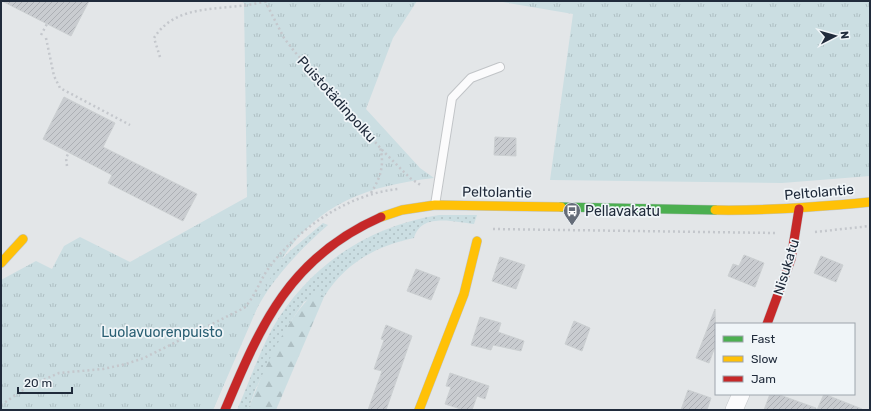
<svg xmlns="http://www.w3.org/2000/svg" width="871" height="411" font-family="Rubik,sans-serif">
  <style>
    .grass { fill: url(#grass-dots) }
    .forest { fill: url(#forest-firs) }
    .park { fill: url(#park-tufts) }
    .building { fill: url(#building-hatch); stroke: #cbcfd1 }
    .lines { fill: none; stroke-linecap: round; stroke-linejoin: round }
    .lane-casing { stroke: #c1c4c7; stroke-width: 10 }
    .street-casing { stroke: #c1c4c7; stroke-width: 18 }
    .fast-casing { stroke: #bfc4c7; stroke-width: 10 }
    .slow-casing { stroke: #bfc4c7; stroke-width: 10 }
    .jam-casing { stroke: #bfc4c7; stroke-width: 10 }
    .path { stroke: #c4c7cc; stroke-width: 2.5; stroke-dasharray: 2 3; stroke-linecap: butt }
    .lane { stroke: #fbfbfc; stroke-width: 8 }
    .street { stroke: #fbfbfc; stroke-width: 17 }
    .fast { stroke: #4caf50; stroke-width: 9 }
    .slow { stroke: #ffc107; stroke-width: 9 }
    .jam { stroke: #c62828; stroke-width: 9 }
    .labels { text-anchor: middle; stroke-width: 3.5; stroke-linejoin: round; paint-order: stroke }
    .street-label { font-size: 14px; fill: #202b3b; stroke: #f0f5f8 }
    .poi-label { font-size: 14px; fill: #202b3b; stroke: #f0f5f8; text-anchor: start }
    .park-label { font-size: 14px; fill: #2a5f73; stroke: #f0f5f8 }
  </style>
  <defs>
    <pattern id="grass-dots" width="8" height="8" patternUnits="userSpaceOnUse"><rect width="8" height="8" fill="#cbdee2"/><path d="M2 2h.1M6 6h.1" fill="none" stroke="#aebfc3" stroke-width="1.8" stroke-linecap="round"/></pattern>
    <pattern id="forest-firs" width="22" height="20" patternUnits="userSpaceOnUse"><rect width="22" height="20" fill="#cbdee2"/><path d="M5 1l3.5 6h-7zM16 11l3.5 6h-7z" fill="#aebfc3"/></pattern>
    <pattern id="park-tufts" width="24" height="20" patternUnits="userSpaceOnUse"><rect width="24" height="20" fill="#cbdee2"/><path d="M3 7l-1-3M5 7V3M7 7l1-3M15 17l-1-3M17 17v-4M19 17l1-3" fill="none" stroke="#aebfc3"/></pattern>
    <pattern id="building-hatch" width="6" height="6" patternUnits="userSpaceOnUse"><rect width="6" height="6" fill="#c9ccd0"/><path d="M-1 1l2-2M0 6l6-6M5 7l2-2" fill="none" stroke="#acafb4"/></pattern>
  </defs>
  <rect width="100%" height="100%" fill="#e3e6e8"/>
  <!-- grass -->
  <path class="grass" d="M439 215H477L474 224C455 222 421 212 414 238 376 246 345 263 324 297L320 293 304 302 291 321 255 390 248 410H237C249 383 258 355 272 329 308 266 368 226 439 215Z
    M323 223 328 225C306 244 284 267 268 290 246 323 229 373 213 410L245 312 278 263 290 251Z"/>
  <!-- forest -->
  <path class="forest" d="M314 293H320L324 297 276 410H248C263 371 284 322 314 293Z"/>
  <!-- park -->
  <path class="park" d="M241 1H417L393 38 366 109 420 168 434 178C355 187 305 210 268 283L213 410H1V280L36 261 52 269 64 246 80 237 130 262 247 197 244 3Z
    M497 1H870V176L782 183 550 180 573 14Z"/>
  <!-- building -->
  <path class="building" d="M2 1H89L71 36Z
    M64 97 115 123 103 147 197 194 183 221 108 183 112 175 43 139Z
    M495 137 516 138V156L494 155Z
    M744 255 764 263 755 287 728 276 733 264 739 266Z
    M821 256 843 265 836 282 814 273Z
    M500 257 525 265 516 289 492 281Z
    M416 269 440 278 431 300 407 291Z
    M715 309 716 344 709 363 696 358Z
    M480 317 501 323 498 332 524 341 521 351 493 345 491 350 471 345Z
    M574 321 590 328 582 351 565 344Z
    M386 325 412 336 386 410H368L382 371 374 369 384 340 381 339Z
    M450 373 489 386 485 399 477 396 472 410H464L445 404 451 387 446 386Z
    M688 390 711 398 707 410H681Z
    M770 394H777L816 408V410H764Z
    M824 394 862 409V410H817Z"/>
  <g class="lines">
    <defs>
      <path id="lane" d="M435 205 452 98 471 78 500 67"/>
      <path id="street" d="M734 410 741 394"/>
      <path id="fast" d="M561 207 715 210"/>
      <path id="slow" d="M715 210C767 211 818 207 870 202
        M381 217 402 210 435 205 561 207
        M1 263 23 239
        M419 410 464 294 477 241"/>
      <path id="jam" d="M767 324 791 259 799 209
        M225 410C261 324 290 257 381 217"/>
    </defs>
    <!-- lane casing -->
    <use href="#lane" class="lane-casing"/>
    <!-- street casing -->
    <use href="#street" class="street-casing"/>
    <!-- fast casing -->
    <use href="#fast" class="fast-casing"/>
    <!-- slow casing -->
    <use href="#slow" class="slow-casing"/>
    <!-- jam casing -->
    <use href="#jam" class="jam-casing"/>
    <!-- path -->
    <path class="path" d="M265 1 284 38 294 51 384 152 410 178 422 186
      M41 35 47 24
      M46 38 54 76 60 88 130 125
      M160 57 154 38C178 0 226 13 266 1
      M67 166 66 158 69 152
      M371 193C380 178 385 166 380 147
      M493 229 776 233
      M815 232 870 226
      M1 405 29 386 59 373 103 369 126 364 144 358 244 308C255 297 259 282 268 269 297 229 348 194 398 189"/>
    <!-- lane -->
    <use href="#lane" class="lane"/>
    <!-- street -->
    <use href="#street" class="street"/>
    <!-- fast -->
    <use href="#fast" class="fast"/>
    <!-- slow -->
    <use href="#slow" class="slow"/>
    <!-- jam -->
    <use href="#jam" class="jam"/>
  </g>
  <!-- icons -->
  <defs>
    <symbol id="bus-pin" viewBox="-11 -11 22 30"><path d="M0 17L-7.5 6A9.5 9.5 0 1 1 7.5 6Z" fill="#646c78" stroke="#f0f5f8"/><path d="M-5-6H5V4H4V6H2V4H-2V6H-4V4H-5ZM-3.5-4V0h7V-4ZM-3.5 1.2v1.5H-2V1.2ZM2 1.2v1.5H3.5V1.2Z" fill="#fff"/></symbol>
  </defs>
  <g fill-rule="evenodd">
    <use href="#bus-pin" x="562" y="201" width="20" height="27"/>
  </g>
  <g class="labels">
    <!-- street labels -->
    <g class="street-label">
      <text transform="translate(337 99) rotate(48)" y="5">Puistotädinpolku</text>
      <text transform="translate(497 192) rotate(1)" y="5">Peltolantie</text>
      <text transform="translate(819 192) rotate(-5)" y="5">Peltolantie</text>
      <text transform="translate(786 267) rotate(-73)" y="5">Nisukatu</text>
    </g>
    <!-- poi labels -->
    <g class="poi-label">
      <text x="585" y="216">Pellavakatu</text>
    </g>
    <!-- park labels -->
    <g class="park-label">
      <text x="162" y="337">Luolavuorenpuisto</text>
    </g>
  </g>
  <!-- border -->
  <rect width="871" height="411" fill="none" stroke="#202b3b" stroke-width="4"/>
  <!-- legend -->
  <rect x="715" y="323" width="140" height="72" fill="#f0f5f8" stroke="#9da4ac"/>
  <rect x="723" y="336" width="20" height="6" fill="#4caf50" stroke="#9da4ac"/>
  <text x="751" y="343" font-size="12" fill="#202b3b">Fast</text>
  <rect x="723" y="356" width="20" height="6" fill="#ffc107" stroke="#9da4ac"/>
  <text x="751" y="363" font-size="12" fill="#202b3b">Slow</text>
  <rect x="723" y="376" width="20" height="6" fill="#c62828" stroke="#9da4ac"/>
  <text x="751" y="383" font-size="12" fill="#202b3b">Jam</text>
  <!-- north arrow -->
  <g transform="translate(835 36) rotate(84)" stroke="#f0f5f8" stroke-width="3" paint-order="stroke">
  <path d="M0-3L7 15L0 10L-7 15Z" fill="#202b3b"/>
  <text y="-6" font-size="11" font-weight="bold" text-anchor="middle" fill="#202b3b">N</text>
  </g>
  <!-- scale -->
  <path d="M18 387v6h54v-6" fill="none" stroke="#202b3b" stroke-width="2"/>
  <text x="24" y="387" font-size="12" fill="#202b3b" stroke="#f0f5f8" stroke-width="3" paint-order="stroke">20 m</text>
</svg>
